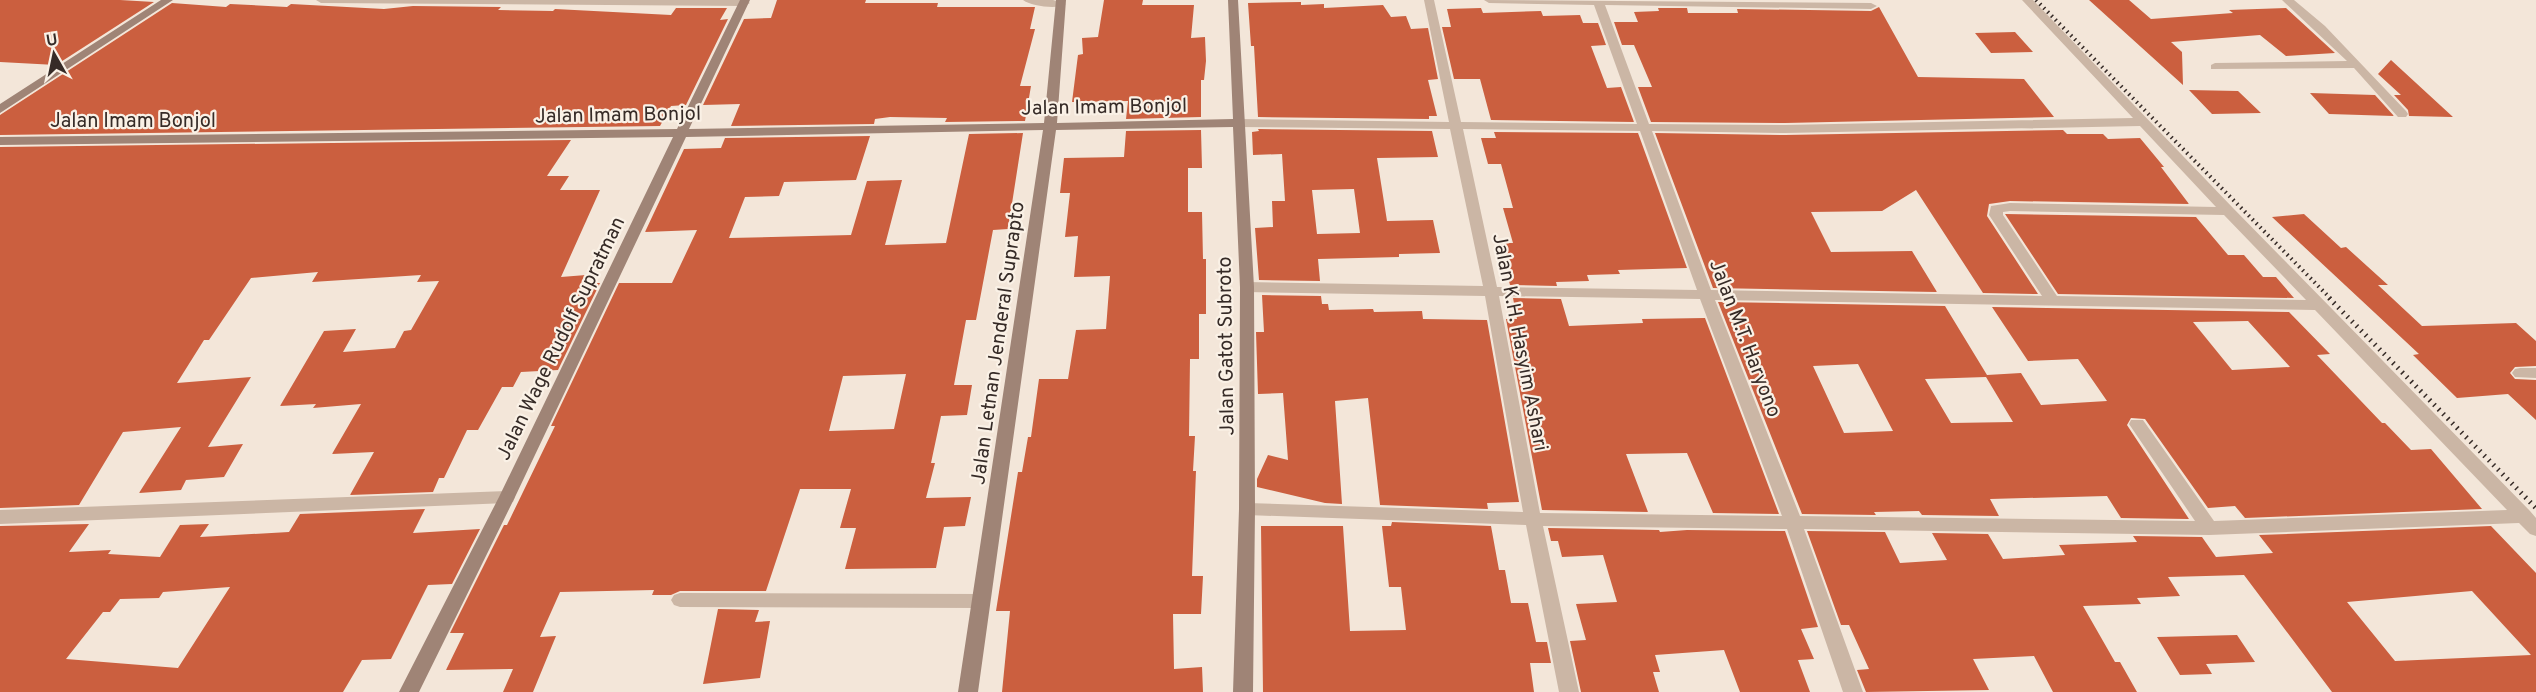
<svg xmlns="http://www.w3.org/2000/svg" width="2536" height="692" font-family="Overpass,sans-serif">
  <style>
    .building { fill: #cb5f3f; fill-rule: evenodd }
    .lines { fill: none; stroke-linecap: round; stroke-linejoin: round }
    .lane { fill: #cbb6a5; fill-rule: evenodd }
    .street { fill: #cbb6a5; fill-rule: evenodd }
    .secondary { fill: #9f8476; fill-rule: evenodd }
    .rail-far1 { stroke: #362b27; stroke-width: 4; stroke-dasharray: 1.5 4; stroke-linecap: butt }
    .rail { stroke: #362b27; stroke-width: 5; stroke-dasharray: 1.5 5; stroke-linecap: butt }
    .labels { text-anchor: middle; stroke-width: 4.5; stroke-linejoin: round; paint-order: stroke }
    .street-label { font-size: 20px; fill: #362b27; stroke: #faf1e6 }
  </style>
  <rect width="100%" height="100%" fill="#f3e6d9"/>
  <!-- building -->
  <path class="building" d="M0 0H120L154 2 56 65 0 62Z
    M777 0H866L865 3H938L937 7H1035L1030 29H1035L1020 86H1031L1025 121 945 122 947 118 890 117 875 119 874 124 731 126 740 104 703 105 744 19 771 18Z
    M1104 0H1143L1142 5H1194L1191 38 1205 37 1206 61 1204 80H1201V117L1126 119 1128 101 1072 102 1078 55 1083 54 1082 38 1098 37Z
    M2089 0H2129L2151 19 2233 13 2229 10 2286 8 2335 53 2286 56 2260 35 2171 42 2182 52 2183 85Z
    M1301 2V5L1324 4V8L1383 5 1391 17 1406 16 1411 29 1428 28 1438 79 1428 80 1437 116H1429V119L1258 117 1254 46H1251L1248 3Z
    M172 3 226 7 230 4 287 7 291 4 384 9 413 6 501 7 498 10 553 11 555 9 671 15 676 8H727L720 20 728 19 686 105 671 106 660 126 0 135V115Z
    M1879 7 1918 77 2024 79 2054 117 1785 123 1651 122 1638 87H1652L1634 45H1622L1614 22H1638L1634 12 1659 11 1658 8H1687L1688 13H1738L1737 9 1871 11Z
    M1481 8 1483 13 1541 11 1543 16 1580 15 1583 23H1598L1606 45 1591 46 1607 88 1621 87 1634 122 1491 120 1480 79H1454L1442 27H1451L1447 9Z
    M2015 32 2033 52 1991 53 1975 33Z
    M2391 60 2453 117 2409 116 2408 110 2394 95H2401L2378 74Z
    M2189 90 2238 91 2261 113 2212 114Z
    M2310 93 2375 95 2394 116 2329 114Z
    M1258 129 1432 131 1438 157 1377 158 1387 221 1433 220 1440 253 1399 254V257L1318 259 1320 281 1259 280 1255 228 1273 227 1272 201H1285L1282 154 1253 155 1252 132 1259 131ZM1354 189 1360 233 1317 234 1312 190Z
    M1201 130 1202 168H1188V212H1202L1203 259H1206V314H1199V359H1190L1189 436H1195L1193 471H1196L1192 576H1203L1201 614H1173L1174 669 1202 667 1203 692H1002L1010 611H996L1018 472H1022L1028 437H1031L1039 379H1068L1076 330 1106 329 1110 276 1074 277 1078 236 1065 237 1070 193H1060L1064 158 1124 157 1126 131Z
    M2063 130 2067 134H2103L2108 139 2140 138 2164 167H2161L2189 204 2010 201 1989 204 1987 216 2038 294 1983 293 1916 190 1882 211 1811 212 1831 252 1912 251 1937 292 1713 288 1655 133 1785 135Z
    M1494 132 1638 133 1687 268 1618 270 1620 274 1587 275 1589 281 1556 282 1557 286 1510 285 1499 243H1513L1503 208H1513L1501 164H1488L1481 138H1496Z
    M1023 133 1008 229 993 230 976 320H966L954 385H972L967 415 941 416 931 463H935L926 498 971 497 965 526 944 527 936 568 845 569 856 528H840L851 489H800L766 591H680L671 595H652L654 590 560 592 540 637 556 636 533 692H503L513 669 446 670 464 633H450L504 525H507L555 426H551L619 283H672L697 230 645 232 684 149 721 148 725 138 870 136 856 180 784 182 779 196 745 197 729 238 851 235 867 181 902 180 885 245 946 243 969 134ZM906 374 894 429 829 431 843 376Z
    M571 140 547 176H569L560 190H600L561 277 586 275 583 283H600L558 370 521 372 513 387H502L478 430H467L444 478H439L433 492 350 495 374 452 332 454 361 404 313 408 316 404 280 406 324 331 356 329 343 352 395 348 404 331 411 330 439 281 417 282 421 275 312 282 318 272 251 278 209 340H204L177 383 251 377 208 447 243 444 224 477 186 480 181 490 139 493 181 427 123 432 79 505 0 508V147Z
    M2005 214 2196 217 2228 255H2244L2263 277H2276L2294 298 2058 294Z
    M2304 214 2341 248 2346 247 2388 285H2378L2422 326 2516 323 2536 341V366L2515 367 2510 373 2515 379 2536 380V420L2508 394 2457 398 2413 355 2419 354 2272 217Z
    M1262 295 1321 296 1322 304H1328L1329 310 1373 309 1374 312 1422 311 1423 319 1487 320 1519 502 1487 503 1488 509 1380 505 1368 398 1335 401 1342 504 1325 503 1257 487V479L1268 455 1288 460 1283 393 1258 394 1256 332H1264Z
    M1513 298 1561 299 1569 326 1643 323 1642 319 1705 318 1779 514 1713 513 1687 453 1626 454 1648 512 1542 510 1506 319H1517Z
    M1718 302 1945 306 1987 375 2021 373 2041 405 2107 401 2078 359 2028 361 1992 307 2289 312 2330 354 2317 355 2382 423H2385L2411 450 2431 449 2482 509 2245 518 2235 506 2208 508 2145 419 2131 418 2127 425 2189 519 2121 518 2107 496 1990 499 1999 516 1922 515 1919 511 1874 512 1876 515 1802 514ZM2248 321 2290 367 2232 370 2193 322ZM1858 364 1893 431 1844 433 1813 366ZM1986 377 2013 422 1951 423 1925 379Z
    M425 509 413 533 480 529 452 584 428 585 391 659 362 660 343 692H0V526L89 524 69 552 111 550 108 554 160 557 180 525 209 524 200 537 289 532 300 514ZM230 587 178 668 66 659 103 612H110L120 599 159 598 163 592Z
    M1392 522 1491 526 1499 570H1505L1511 603H1528L1536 642H1547L1551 663H1530L1534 692H1263L1261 526H1343L1350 631 1406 630 1401 587H1389L1382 526H1391Z
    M2491 526 2536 573V692H2332L2244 575 2168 577 2180 596 2137 598 2141 604 2083 606 2115 662H2120L2137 692H2053L2034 656 1973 659 1989 690 1866 692 1857 670 1869 669 1849 625H1841L1807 531 1885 532 1900 563 1947 560 1932 533 1988 534 2003 559 2065 555 2059 545 2137 542 2133 536 2202 537 2216 557 2273 553 2259 535ZM2472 591 2531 655 2395 661 2347 602Z
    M1548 528 1659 530 1660 532 1687 530 1785 531 1818 627 1801 629 1814 659 1798 660 1810 692H1740L1724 650 1655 655 1660 672H1653L1659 692H1581L1570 641 1586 640 1576 604 1617 602 1603 555 1562 557 1558 541H1551Z
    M718 609 759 610 755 622 770 621 760 678 703 684Z
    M2237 635 2255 662 2206 664 2212 674 2180 675 2157 637Z"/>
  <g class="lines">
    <!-- lane -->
    <path class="lane" d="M1023 0H1053L1066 4C1058 10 1031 6 1023 0Z"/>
    <!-- street -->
    <path class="street" d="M316 0H745L750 3 744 6 321 3Z
      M1424 0H1434L1461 122 1637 124 1594 5 1489 3 1484 0 1871 3 1877 6 1871 9 1605 5 1649 124 1785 125 2133 118 2022 0H2033L2233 208 2530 511 2536 518V536L2530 534 2519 523 2209 535 1804 529 1863 692H1843L1787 529 1543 526 1579 692H1559L1526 525 1247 515 1241 514 1239 509 1241 504 1247 503 1523 512 1485 296 1247 292 1240 287 1247 282 1483 286 1450 129 1238 127 1232 123 1238 119 1449 122ZM2140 126 2216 207 2010 203 1991 206 1989 215 2042 296 1711 290 1652 131 1785 133ZM1463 129 1640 131 1697 290 1497 287ZM2010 211 2224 215 2306 300 2057 296 2003 215V212ZM1499 296 1700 299 1782 516 1540 513ZM1715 300 2315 310 2507 510 2214 521 2143 420H2131L2129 424 2195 521 1800 516Z
      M2282 0H2294L2325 26 2406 111 2408 114 2406 117H2398L2354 68 2211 69V65L2215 63 2347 61Z
      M2520 368H2536V378L2515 377 2512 373 2515 369Z
      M507 491 513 492 515 497 513 502 507 503 0 524V510Z
      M680 593 980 594 986 596 989 601 986 606 980 608 680 607 674 605 671 600 674 595Z"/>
    <!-- secondary -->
    <path class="secondary" d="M161 0H173L0 113V104Z
      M740 0H750L689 129 1044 123 1056 0H1066L1057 123 1233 119 1228 0H1238L1254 287 1255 509 1253 692H1233L1239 509 1240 287 1233 127 1056 130 978 692H958L1043 130 686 137 515 497 419 692H399L499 497 673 137 0 145V137L677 129Z"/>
    <!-- rail-far1 -->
    <path class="rail-far1" d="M2036 0 2331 299"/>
    <!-- rail -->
    <path class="rail" d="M2329 298 2536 508"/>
  </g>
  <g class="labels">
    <!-- street labels -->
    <g class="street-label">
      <text transform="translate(1104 106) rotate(-1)" y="7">Jalan Imam Bonjol</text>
      <text transform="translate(618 114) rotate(-1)" y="7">Jalan Imam Bonjol</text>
      <text x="133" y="127">Jalan Imam Bonjol</text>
      <text transform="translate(560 338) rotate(-64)" y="7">Jalan Wage Rudolf Supratman</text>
      <text transform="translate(1746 338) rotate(69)" y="7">Jalan M.T. Haryono</text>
      <text transform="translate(1521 342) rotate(79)" y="7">Jalan K.H. Hasyim Ashari</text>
      <text transform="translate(997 343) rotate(-82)" y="7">Jalan Letnan Jenderal Suprapto</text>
      <text transform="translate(1225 346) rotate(-91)" y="7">Jalan Gatot Subroto</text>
    </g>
  </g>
  <!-- north arrow -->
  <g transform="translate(54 54) rotate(351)" stroke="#faf1e6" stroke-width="4.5" paint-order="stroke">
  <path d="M0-4.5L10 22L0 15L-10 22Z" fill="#362b27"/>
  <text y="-9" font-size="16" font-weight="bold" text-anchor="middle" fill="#362b27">U</text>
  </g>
</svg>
